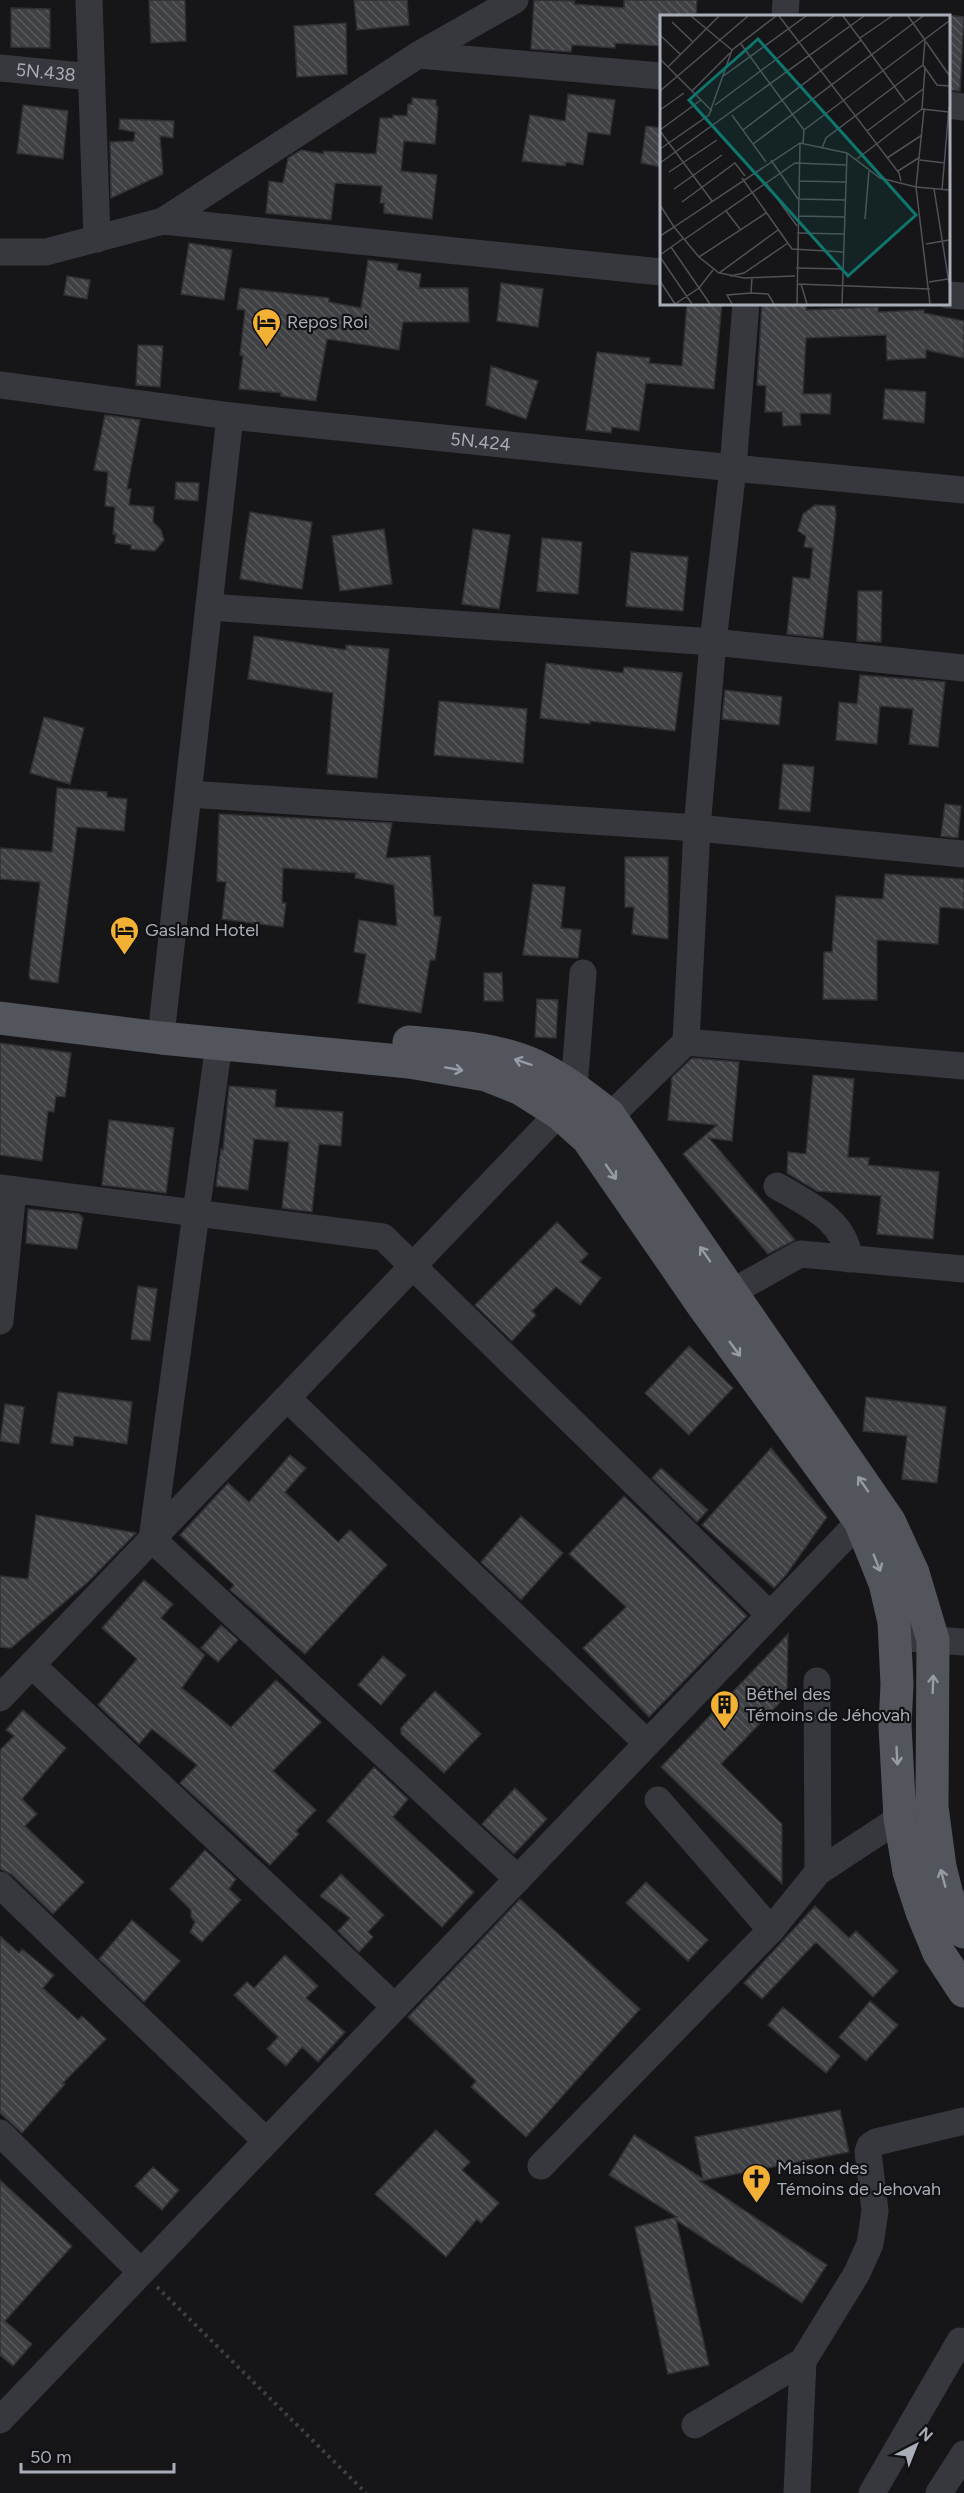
<svg xmlns="http://www.w3.org/2000/svg" width="964" height="2493" font-family="Figtree,sans-serif">
  <style>
    .building { fill: url(#building-back-hatch); stroke: #303034; stroke-width: 1.5 }
    .lines { fill: none; stroke-linecap: round; stroke-linejoin: round }
    .path { stroke: #3d3f44; stroke-width: 4; stroke-dasharray: 3 4.5; stroke-linecap: butt }
    .minor { stroke: #37383d; stroke-width: 27 }
    .major { stroke: #53555c; stroke-width: 33 }
    .oneway { stroke: #979ba6 }
    .labels { text-anchor: middle; stroke-width: 4.5; stroke-linejoin: round; paint-order: stroke }
    .street-label { font-size: 18px; fill: #a8adb8; stroke: #111113 }
    .poi-label { font-size: 18px; fill: #a8adb8; stroke: #111113; text-anchor: start }
    .inset-road { fill: none; stroke: #505258; stroke-width: 1.5 }
    .view { fill: #0f766e; fill-opacity: 0.15; stroke: #0f766e; stroke-width: 3 }
    .inset-edge { fill: none; stroke: #a8adb8; stroke-width: 3 }
  </style>
  <defs>
    <pattern id="building-back-hatch" width="6" height="6" patternUnits="userSpaceOnUse" patternTransform="scale(1.5)"><rect width="6" height="6" fill="#404145"/><path d="M-1 5l2 2M0 0l6 6M5-1l2 2" fill="none" stroke="#595a5e"/></pattern>
  </defs>
  <rect width="100%" height="100%" fill="#161618"/>
  <!-- building -->
  <path class="building" d="M149 0H185L186 41 151 43Z
    M354 0H407L409 25 357 30Z
    M534 0 575 1 574 4 624 8V0H697L696 16H661V46L615 43V48L572 45 571 52 531 49Z
    M11 8 50 9V48L11 47Z
    M948 15 964 17 960 91 948 90Z
    M346 23 347 74 297 77 294 26Z
    M568 94 615 100 610 135 588 132 583 165 566 162 565 166 522 161 530 115 565 121Z
    M412 98 436 100V106L438 107 435 144 404 141 401 171 437 175 432 219 384 213V203H380L382 186 335 183 331 220 266 213 269 181 283 183 288 158 301 150 324 154 323 151 376 154 380 118H393V115L407 116 408 104H412Z
    M23 105 68 111 63 159 17 153Z
    M120 119 174 121 173 138 160 136 163 174 111 198 110 142 134 141 135 132 119 129Z
    M646 126 661 128V167L641 163Z
    M189 243 232 250 224 300 181 294Z
    M368 260 398 264 397 270 421 274 419 288H468L469 322H403L399 350 327 339 316 401 281 396V393L239 389 243 356 240 355 245 310 237 309 240 288 329 298V302L361 308Z
    M67 276 90 280 87 299 64 295Z
    M501 283 543 289 538 327 497 321Z
    M687 303H722L714 389 646 383 639 431 612 427 611 433 586 430 597 352 650 358 649 363 682 366Z
    M762 303H807L806 310 878 307V312L924 310V313L964 321V358L926 350V358L887 360 886 335 806 338 803 394H831L830 414 800 413 801 425 783 426 782 412H765L766 386 757 385Z
    M138 345 163 346 160 387 136 385Z
    M491 366 538 381 526 419 486 405Z
    M885 389 926 392 924 423 883 419Z
    M105 415 140 420 127 489H131L129 505 154 507 153 522 161 530 164 540 155 551 131 549V545L115 543 116 534H113L115 507 105 506 108 472 94 470Z
    M176 482 199 483 198 501 175 499Z
    M815 505 835 506 836 515 823 638 787 634 793 577 810 579 813 548 804 547 806 536 798 531 803 514Z
    M250 512 312 522 302 589 240 579Z
    M384 529 392 584 340 591 332 536Z
    M473 529 510 535 499 609 462 604Z
    M542 538 582 542 578 594 537 591Z
    M631 552 688 557 683 611 626 606Z
    M858 591H882L881 642 857 641Z
    M254 636 346 650V645L389 649 377 778 327 774 333 693 248 679Z
    M546 663 623 673 624 667 682 673 675 731 590 721V724L540 718Z
    M860 675 945 682 938 747 909 744 913 709 880 706 877 744 836 740 839 702 857 704Z
    M725 690 782 697 779 725 722 719Z
    M439 701 527 709 523 763 434 755Z
    M44 717 84 728 70 784 30 773Z
    M783 764 814 767 810 812 779 809Z
    M57 788 107 792V797L127 799 124 831 77 827 58 983 30 979 29 974 40 882 0 879V848L52 852Z
    M945 804 961 806 958 838 941 836Z
    M219 814 392 823 386 858 430 856 434 916 441 917 435 960H430L421 1013 358 1003 366 954 354 952 359 920 397 926 394 885 355 878 356 873 283 868 282 903H286L283 927 222 919 226 882 217 881Z
    M625 857H668V939L632 934 634 907H625Z
    M885 874 964 879V909L940 907 938 944 877 940V1000L823 999 824 952H832L836 896 883 899Z
    M533 884 565 887 561 928 581 930 578 958 523 955Z
    M484 973H502L503 1001H484Z
    M537 999 558 1000 556 1038 535 1037Z
    M0 1043 71 1053 65 1097 56 1096 54 1112 48 1111 42 1161 0 1155Z
    M692 1058 739 1062 732 1141 709 1138 795 1240 768 1254 683 1154 717 1125 668 1120 672 1077Z
    M813 1075 854 1079 848 1157 869 1158 868 1165 939 1172 933 1239 877 1234 881 1196 817 1191 787 1173 788 1152 806 1154Z
    M229 1086 276 1090 275 1107 343 1112 341 1146 319 1144 312 1212 282 1208 289 1142 254 1139 248 1190 216 1186 221 1149 223 1150Z
    M109 1120 174 1128 166 1193 102 1185Z
    M28 1209 79 1214 83 1218 77 1249 26 1243Z
    M557 1222 588 1254 580 1262 601 1278 580 1305 556 1287 532 1311 536 1315 512 1341 475 1305Z
    M138 1286 157 1289 150 1341 131 1339Z
    M689 1346 733 1388 689 1435 645 1393Z
    M58 1392 132 1402 127 1444 74 1436 73 1446 51 1443Z
    M866 1397 946 1407 937 1483 902 1479 907 1436 863 1431Z
    M5 1404 24 1407 19 1444 0 1441Z
    M771 1448 827 1517 786 1575 774 1588 702 1525Z
    M290 1455 306 1468 285 1492 338 1542 350 1530 387 1565 305 1654 230 1590 234 1585 180 1535 228 1483 249 1502Z
    M661 1468 708 1510 697 1522 652 1478Z
    M624 1496 747 1616 649 1717 583 1648 626 1607 569 1554Z
    M36 1515 136 1533 88 1582 11 1648 0 1647V1576L28 1579Z
    M521 1516 563 1553 521 1600 481 1562Z
    M144 1580 173 1604 161 1618 205 1655 182 1688 231 1727 276 1680 321 1722 273 1771 316 1810 296 1831 299 1834 270 1865 180 1783 197 1765 152 1729 139 1744 98 1705 137 1659 102 1628Z
    M221 1625 238 1640 218 1662 201 1648Z
    M788 1634 787 1695 721 1764 782 1824V1884L661 1767Z
    M383 1656 406 1675 381 1705 358 1685Z
    M435 1691 481 1734 444 1773 401 1734V1728Z
    M23 1710 66 1748 22 1799 37 1814 25 1826 84 1882 53 1914 11 1874 0 1869V1750L14 1736 6 1730Z
    M374 1767 408 1799 393 1817 474 1892 442 1927 327 1821Z
    M515 1788 547 1819 514 1854 482 1824Z
    M205 1850 236 1879 229 1889 241 1900 202 1942 190 1932 195 1922 191 1917V1910L170 1889Z
    M341 1874 384 1915 368 1932 373 1937 359 1952 338 1931 350 1918 320 1896Z
    M646 1882 708 1940 688 1961 626 1903Z
    M520 1899 640 2009 526 2137 471 2087 476 2081 408 2017Z
    M815 1906 849 1938 856 1931 898 1971 873 1997 816 1942 762 1999 744 1983Z
    M132 1920 180 1961 144 2002 99 1959Z
    M0 1936 19 1953 22 1949 54 1975 43 1988 78 2020 82 2016 106 2039 63 2083 65 2084 22 2133 0 2113Z
    M285 1955 318 1986 306 1998 345 2032 318 2062 302 2047 286 2066 267 2049 278 2037 234 1995 247 1982 254 1988Z
    M870 2001 898 2025 866 2061 839 2037Z
    M783 2007 840 2056 826 2073 768 2025Z
    M840 2110 849 2152 700 2181 827 2265 802 2303 676 2220 709 2365 668 2374 635 2227 677 2217 609 2175 634 2135 703 2179 695 2137Z
    M436 2130 470 2162 462 2170 499 2203 481 2223 477 2219 446 2257 375 2194Z
    M153 2167 179 2190 162 2210 135 2186Z
    M0 2180 72 2246 5 2321 32 2344 13 2366 0 2355Z"/>
  <g class="lines">
    <!-- path -->
    <path class="path" d="M157 2287 366 2493"/>
    <!-- minor -->
    <g class="minor">
      <path d="M89 0 97 239"/>
      <path d="M785 16 786 0"/>
      <path d="M418 55 661 76"/>
      <path id="s1" d="M0 68 92 77"/>
      <path d="M948 105 964 107"/>
      <path d="M163 221 661 272"/>
      <path d="M0 252H46L163 221 418 55 515 0"/>
      <path d="M948 295 964 296"/>
      <path id="s2" d="M0 385 230 416 733 468 964 490"/>
      <path d="M209 607 713 642 964 668"/>
      <path d="M189 794 697 828 964 854"/>
      <path d="M163 1018 230 416"/>
      <path d="M686 1042 964 1066"/>
      <path d="M219 1043 152 1539 518 1879"/>
      <path d="M574 1088 583 973"/>
      <path d="M597 1129 686 1042 697 828 713 642 733 468 746 303"/>
      <path d="M777 1186C806 1203 846 1220 849 1259"/>
      <path d="M0 1188 383 1237 770 1615"/>
      <path d="M714 1302 800 1254 964 1269"/>
      <path d="M0 1321 13 1190"/>
      <path d="M287 1398 647 1743"/>
      <path d="M894 1637 964 1642"/>
      <path d="M32 1665 395 2007"/>
      <path d="M817 1681 818 1872"/>
      <path d="M0 1698 559 1113"/>
      <path d="M658 1800 771 1930"/>
      <path d="M0 1885 266 2141"/>
      <path d="M0 2133 141 2272"/>
      <path d="M541 2166 771 1930 818 1872 900 1818"/>
      <path d="M0 2420 860 1521"/>
      <path d="M695 2425 803 2361 857 2273 870 2244 875 2211 868 2152 870 2146 876 2142 964 2121"/>
      <path d="M797 2493 803 2361"/>
      <path d="M872 2493 960 2341 964 2342"/>
      <path d="M939 2493 964 2454"/>
    </g>
    <!-- major -->
    <path class="major" d="M0 1018 161 1038 409 1062 486 1075 521 1089 559 1113 588 1139 704 1307 860 1521 885 1583 894 1622 897 1684 895 1726 900 1818 909 1872 922 1912 939 1953 964 1991
      M409 1042C451 1046 497 1048 536 1066 563 1079 586 1097 609 1115L889 1521 913 1573 933 1640 932 1807 940 1867 947 1895 964 1932"/>
  </g>
  <!-- one-way arrows -->
  <defs><path id="oneway-shaft" d="M-6 0H5M1.5-3L5.5 0L1.5 3" fill="none" stroke-width="1.6" stroke-linecap="round" stroke-linejoin="round" transform="scale(1.5)"/></defs>
  <g class="oneway">
    <use href="#oneway-shaft" transform="translate(523 1062) rotate(-162)"/>
    <use href="#oneway-shaft" transform="translate(454 1069) rotate(10)"/>
    <use href="#oneway-shaft" transform="translate(611 1172) rotate(55)"/>
    <use href="#oneway-shaft" transform="translate(705 1254) rotate(-125)"/>
    <use href="#oneway-shaft" transform="translate(735 1349) rotate(54)"/>
    <use href="#oneway-shaft" transform="translate(863 1484) rotate(-125)"/>
    <use href="#oneway-shaft" transform="translate(877 1563) rotate(68)"/>
    <use href="#oneway-shaft" transform="translate(933 1684) rotate(-88)"/>
    <use href="#oneway-shaft" transform="translate(897 1756) rotate(87)"/>
    <use href="#oneway-shaft" transform="translate(943 1878) rotate(-105)"/>
  </g>
  <!-- icons -->
  <defs>
    <symbol id="hotel-pin" viewBox="-11 -11 22 30"><path d="M0 17L-7.5 6A9.5 9.5 0 1 1 7.5 6Z" fill="#f2b134" stroke="#111113"/><path d="M-6-4.5h1.5V1H6V5H4.5V3h-9V5H-6ZM-4 0a1.8 1.8 0 1 1 3.6 0ZM.5 0V-2.5h3Q6-2.5 6 0Z" fill="#111"/></symbol>
    <symbol id="building-pin" viewBox="-11 -11 22 30"><path d="M0 17L-7.5 6A9.5 9.5 0 1 1 7.5 6Z" fill="#f2b134" stroke="#111113"/><path d="M-4-6H4V6H1V3H-1V6H-4ZM-2.5-4.3h1.7v1.8h-1.7ZM.8-4.3h1.7v1.8H.8ZM-2.5-1h1.7V.8h-1.7ZM.8-1h1.7V.8H.8Z" fill="#111"/></symbol>
    <symbol id="church-pin" viewBox="-11 -11 22 30"><path d="M0 17L-7.5 6A9.5 9.5 0 1 1 7.5 6Z" fill="#f2b134" stroke="#111113"/><path d="M-1.2-6h2.4v3.5h3.3v2.4h-3.3V6h-2.4V-.1h-3.3v-2.4h3.3Z" fill="#111"/></symbol>
  </defs>
  <g fill-rule="evenodd">
    <use href="#hotel-pin" x="250" y="306" width="33" height="45"/>
    <use href="#hotel-pin" x="108" y="914" width="33" height="45"/>
    <use href="#building-pin" x="708" y="1688" width="33" height="45"/>
    <use href="#church-pin" x="740" y="2162" width="33" height="45"/>
  </g>
  <g class="labels">
    <!-- street labels -->
    <g class="street-label">
      <text dy="6" stroke="none"><textPath href="#s1" startOffset="46">5N.438</textPath></text>
      <text dy="6" stroke="none"><textPath href="#s2" startOffset="484">5N.424</textPath></text>
    </g>
    <!-- poi labels -->
    <g class="poi-label">
      <text x="287" y="328">Repos Roi</text>
      <text x="145" y="936">Gasland Hotel</text>
      <text x="746" y="1700">Béthel des<tspan x="746" dy="21">Témoins de Jéhovah</tspan></text>
      <text x="777" y="2174">Maison des<tspan x="777" dy="21">Témoins de Jehovah</tspan></text>
    </g>
  </g>
  <!-- overview -->
  <g transform="translate(660 15)">
    <rect width="290" height="290" fill="#161618"/>
    <path class="inset-road" d="M31 1 72 35M119 1 239 158 241 166M248 1 265 25 263 50 277 70 289 71M12 7 33 27M0 20 20 39M200 23 232 1M201 25 245 86M266 27 289 60M81 29 144 115 143 128M0 44 8 52 59 1M8 52 52 96M62 62 146 1M0 76 88 1M32 76 70 38M55 90 174 1M262 94 265 53M0 95 24 78M264 95 256 172 270 289M72 100 106 147M0 115 41 85M83 115 201 25 183 1M144 115 289 6M0 116 52 186M207 116 263 74M93 129 263 1M162 133 166 123 263 50M0 134 49 100 72 35 116 1M227 143 262 120M197 144 262 94 289 97M111 145 138 184 185 185M260 145 285 148M0 148 204 1M238 156 260 142M9 157 57 125M82 163 132 234 184 237M139 166 186 167M106 168 137 211M14 174 62 140M274 174 289 268M282 175 289 92M22 187 75 148 85 161M0 190 14 212 140 128 187 138 220 163 256 172 289 175M66 196 80 214M138 201 185 202M205 204 209 156M137 218 184 219M0 221 14 212 39 242 59 258 118 215M25 224 135 148 187 150M266 229 289 225M11 232 50 289M0 240 24 223M0 242 32 289M39 242 106 198M136 253 183 254M60 258 84 263 135 261M70 261 84 258 128 228M0 266 15 289M269 267 288 264M137 269 270 274M141 269 147 289M91 278 108 279 114 289M15 289 39 273 53 255M72 289 67 280 91 278 92 262M137 289 140 128M182 289 187 139"/>
    <path class="view" d="M98 24 256 200 188 261 29 85Z"/>
    <rect width="290" height="290" class="inset-edge"/>
  </g>
  <!-- north arrow -->
  <g transform="translate(916 2445) rotate(42)" stroke="#111113" stroke-width="4.5" paint-order="stroke">
  <path d="M0-4.5L10 22L0 15L-10 22Z" fill="#a8adb8"/>
  <text y="-9" font-size="16" font-weight="bold" text-anchor="middle" fill="#a8adb8">N</text>
  </g>
  <!-- scale -->
  <path d="M21 2463v9h153v-9" fill="none" stroke="#a8adb8" stroke-width="3"/>
  <text x="30" y="2463" font-size="18" fill="#a8adb8" stroke="#111113" stroke-width="4.5" paint-order="stroke">50 m</text>
</svg>
